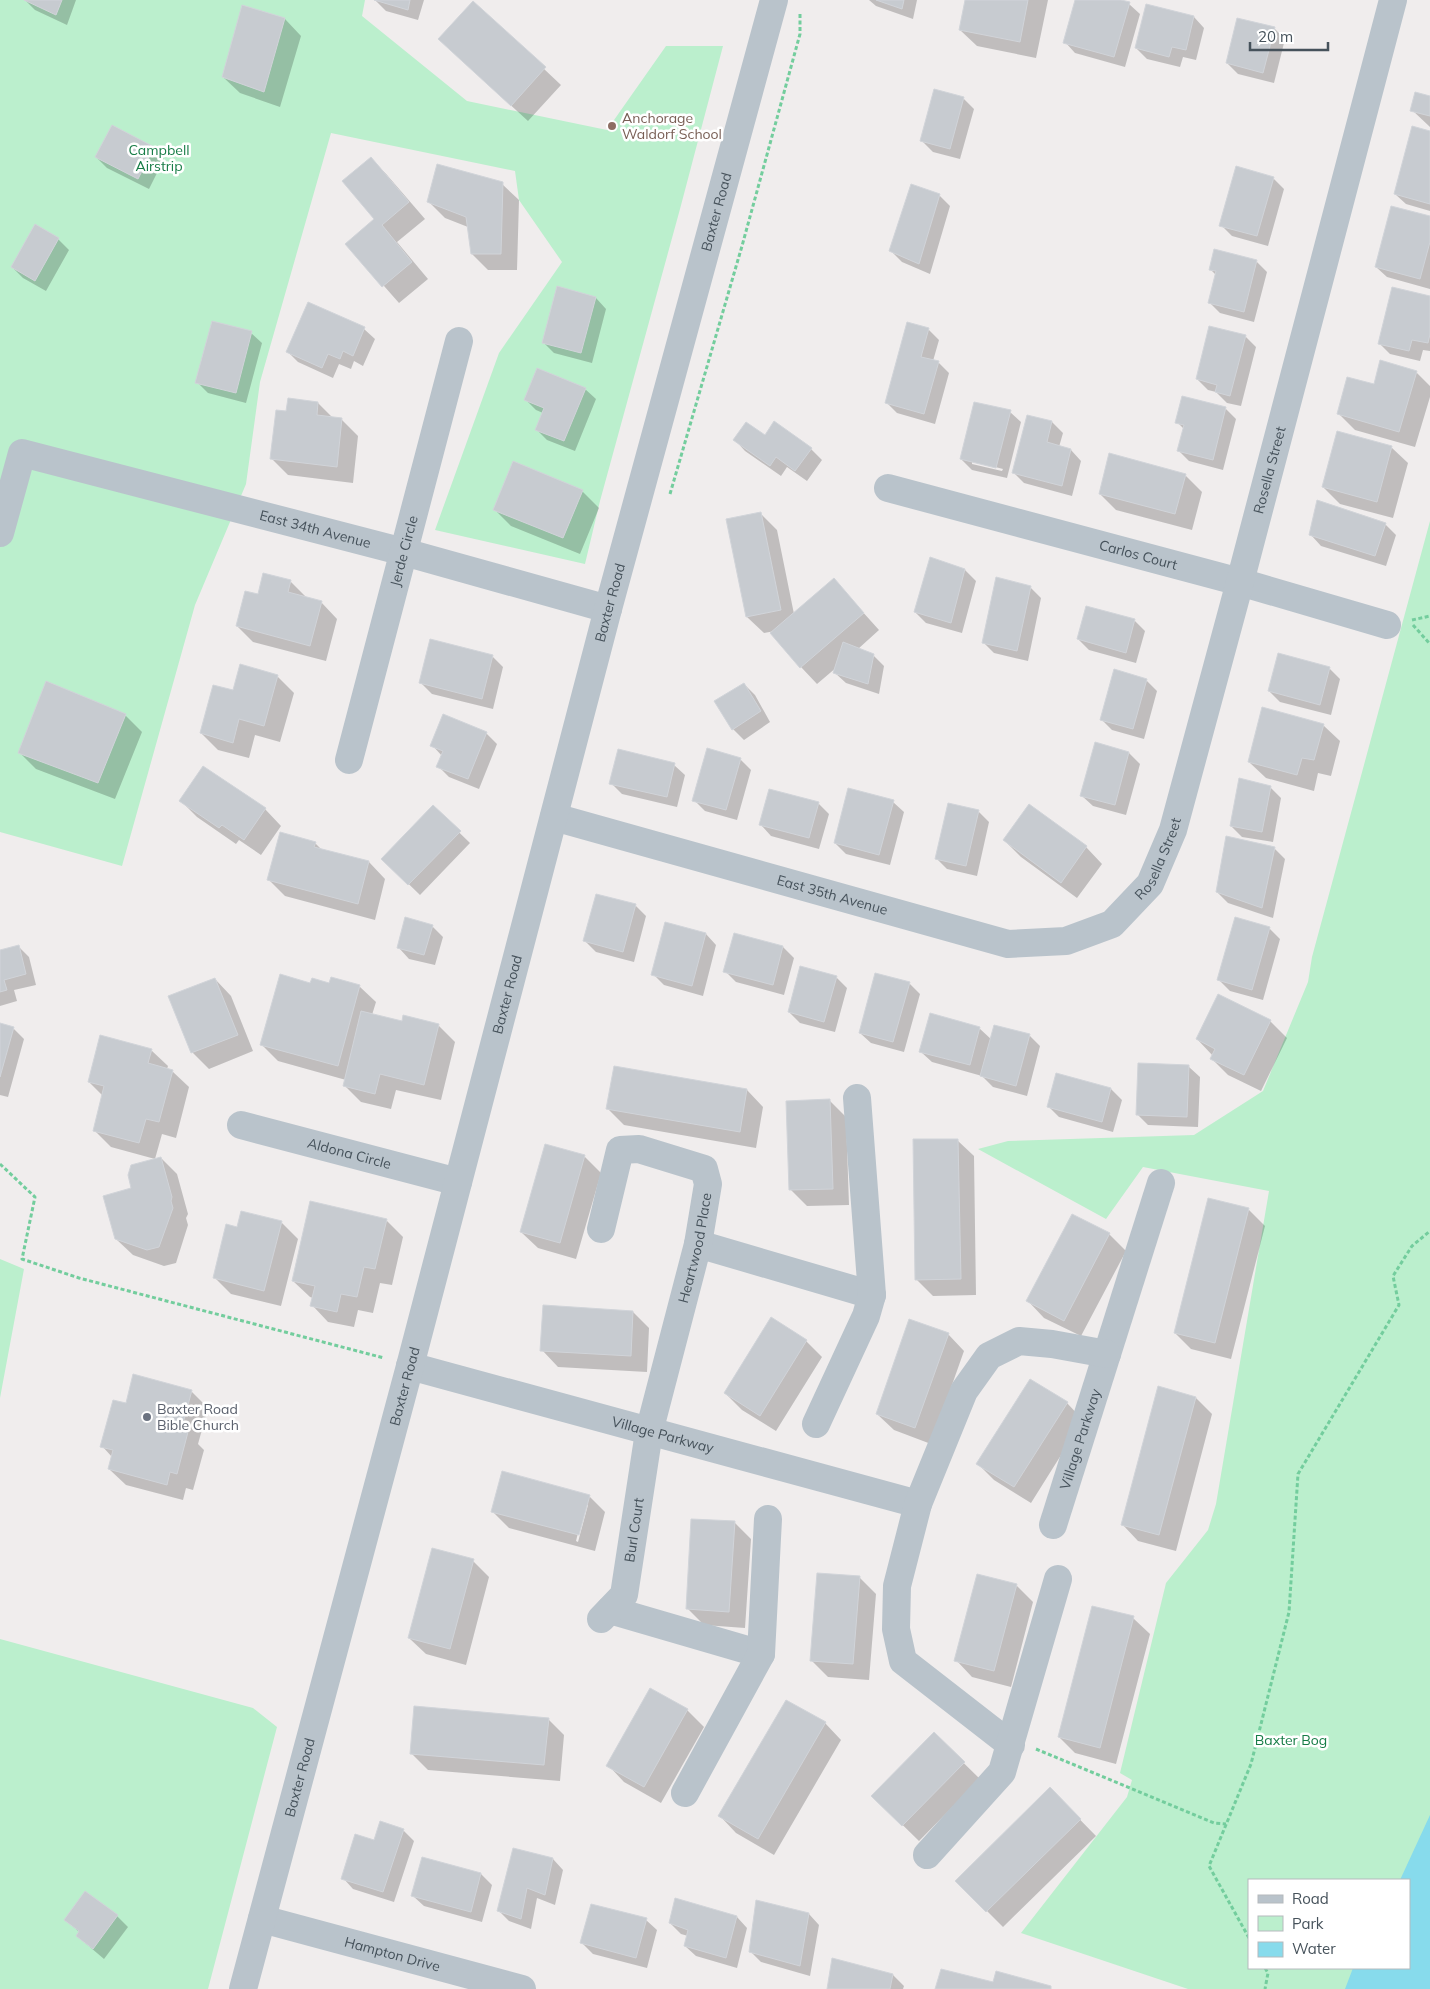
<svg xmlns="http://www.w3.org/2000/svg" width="1430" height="1989" font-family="Mulish,sans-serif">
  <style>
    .green { fill: #bbefcd; fill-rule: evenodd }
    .water { fill: #87dbec }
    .shadow { fill: #0003; fill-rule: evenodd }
    .building { fill: #c7cbd0; stroke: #d1d4d9 }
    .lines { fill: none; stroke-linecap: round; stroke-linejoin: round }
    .path { stroke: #73cd9d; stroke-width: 3; stroke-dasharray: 4 2.5; stroke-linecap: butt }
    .minor { stroke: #b9c3cb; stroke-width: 28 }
    .education-dot { fill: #8d6e63; stroke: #fff; stroke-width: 2 }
    .worship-dot { fill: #6b7280; stroke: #fff; stroke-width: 2 }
    .labels { text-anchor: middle; stroke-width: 5; stroke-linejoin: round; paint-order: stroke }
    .education-label { font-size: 14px; fill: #785e54; stroke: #fff; text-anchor: start }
    .park-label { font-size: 14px; fill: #167c46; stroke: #fff }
    .street-label { font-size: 14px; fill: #46525b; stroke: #fff }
    .worship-label { font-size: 14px; fill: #5b616d; stroke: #fff; text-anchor: start }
  </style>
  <rect width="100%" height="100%" fill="#f0eded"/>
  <!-- green -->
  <path class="green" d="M0 0H365L362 16 467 101 607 130 666 46H723L680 209 600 501 585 564 435 530 499 353 562 262 519 200 515 171 331 133 260 382 246 484 195 605 122 866 0 832Z
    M1430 521V1989H1188L1021 1933 1127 1797 1132 1780 1120 1773 1166 1583 1208 1530 1216 1504 1269 1191 1143 1167 1106 1219 978 1149 1008 1141 1194 1135 1263 1091 1308 982 1312 957ZM1249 1880H1409V1968H1249Z
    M0 1259 24 1269 0 1398Z
    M0 1639 253 1708 277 1727 208 1989H0Z"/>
  <!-- water -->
  <path class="water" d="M1430 1815V1989H1345L1353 1968H1409V1880H1400Z"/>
  <!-- shadow -->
  <path class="shadow" d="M25 0H76L67 25 35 10Z
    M375 0H424L418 20 386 11Z
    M869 0H917L913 19 876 6Z
    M967 0H1048L1036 58 977 46 960 30Z
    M1077 0H1116L1129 4 1140 14 1125 67 1075 53 1065 42Z
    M473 2 561 85 528 121 456 55Z
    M243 7 285 19 301 36 280 107 240 93 223 77Z
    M1194 17 1204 28 1196 60 1183 57 1180 67 1147 59 1136 48Z
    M1274 28 1285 39 1274 83 1238 74 1227 63Z
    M1430 97V127L1412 110Z
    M963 98 974 109 960 159 933 152 922 141Z
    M1430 132V211L1406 204 1395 194Z
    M153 148 164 159 149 189 107 168 96 157Z
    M371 158 387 175 425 219 397 242 428 279 399 303 347 244 376 220Z
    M1273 178 1284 189 1268 246 1232 236 1221 225Z
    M502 184 519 200 517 270H488L472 254 468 227 445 218 428 201Z
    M939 195 950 206 930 274 902 262 891 251Z
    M1430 218V289L1387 277 1376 267Z
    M58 239 69 250 46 291 23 278 12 267Z
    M1256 261 1267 272 1254 322 1220 313 1209 302 1216 275 1210 269Z
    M596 298 606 309 592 363 554 353 543 342Z
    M1430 298V351L1423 350 1420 361 1390 354 1379 343Z
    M364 329 375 339 363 366 354 361 351 369 339 364 333 378 298 362 288 352Z
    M928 329 939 340 933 361 938 362 949 373 935 424 897 413 886 402Z
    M251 333 262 343 246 403 208 393 197 382Z
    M1245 336 1256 347 1241 406 1227 403 1216 392 1208 390 1197 379Z
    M1416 372 1430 386V397L1415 447 1355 430 1338 413 1374 386Z
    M585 389 596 399 575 451 547 440 537 430 543 413 536 410 526 400Z
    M318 403 333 418 341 419 358 436 353 483 288 475 272 459Z
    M1225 408 1236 419 1223 470 1189 461 1179 451 1184 429 1177 422Z
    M1010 412 1021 422 1007 478 972 470 961 459ZM972 461 1003 469 1002 471 972 464Z
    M1052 422 1063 433 1059 447 1071 450 1081 461 1072 496 1024 483 1014 473Z
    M765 437 811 449 822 460 807 481 787 467 781 476 745 451 735 440Z
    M1391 447 1408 463 1393 518 1340 504 1323 487Z
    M1185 475 1202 492 1192 530 1116 510 1100 494Z
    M582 491 599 508 580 554 511 526 494 509Z
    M760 513 777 530 794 614 834 580 879 630 858 649 873 655 884 666 879 694 846 683 835 673 837 667 817 684 801 667 775 631 764 633 747 617Z
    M1385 524 1396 535 1386 566 1321 546 1311 535Z
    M965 570 976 581 962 633 926 623 915 612Z
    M290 581 307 598 321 602 337 619 326 661 253 642 237 626 258 595Z
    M1030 587 1041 598 1028 661 994 653 983 642Z
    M1134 620 1145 631 1136 663 1089 650 1078 639Z
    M492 656 503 667 493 709 432 694 421 683Z
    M1329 668 1340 679 1331 715 1280 702 1269 691Z
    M277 676 294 693 280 742 255 735 249 758 218 750 201 733 233 691Z
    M1146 680 1157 691 1144 739 1112 730 1101 719Z
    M744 684 755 695 770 722 744 740 733 729Z
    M125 715 142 732 115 799 36 769 19 752Z
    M1323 725 1340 741 1331 776 1318 773 1314 791 1266 778 1249 762Z
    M486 733 497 744 479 789 449 777 438 766 442 756 432 745Z
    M1095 744 1129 753 1140 764 1126 815 1093 806 1082 796Z
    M740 759 751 770 737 820 705 811 694 800Z
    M674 765 685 775 677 807 622 794 611 783Z
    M1270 787 1281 798 1273 842 1242 837 1231 826Z
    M181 801 265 809 281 826 261 855 239 840 236 844 197 817Z
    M893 802 904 812 890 865 846 854 835 843Z
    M818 803 829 814 819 849 771 836 761 825Z
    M1029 806 1086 847 1102 864 1077 898 1021 857 1004 840Z
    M433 807 470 843 420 895 383 859Z
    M978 811 989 822 977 876 947 869 936 858Z
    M315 843 323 851 369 862 385 879 375 920 285 896 269 880Z
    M1274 848 1285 859 1273 918 1228 903 1217 892Z
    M635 905 646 916 634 962 596 952 585 941Z
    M432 926 443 937 435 965 409 959 399 948Z
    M1269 928 1280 939 1263 1000 1230 991 1219 980Z
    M706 934 716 945 703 996 664 985 653 974Z
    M18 946 29 957 36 985 14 990 17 1001 0 1006V951Z
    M783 947 794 958 784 995 736 982 725 971Z
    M836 977 847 988 835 1032 800 1023 789 1012Z
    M215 979 231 996 253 1051 209 1069 192 1052Z
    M909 983 920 994 904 1052 871 1043 860 1033Z
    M311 985 359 986 376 1002 372 1015 403 1023 438 1025 455 1042 441 1100 396 1090 391 1109 361 1102 345 1086 346 1080 278 1061 262 1045Z
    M1270 1021 1287 1038 1261 1091 1228 1075 1212 1059 1213 1056 1197 1039Z
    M0 1024 13 1028 24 1039 8 1097 0 1095Z
    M995 1026 1030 1036 1040 1046 1027 1096 993 1087 982 1076 932 1062 921 1052 979 1028 992 1040Z
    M151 1050 168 1066 167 1069 172 1071 189 1087 176 1138 162 1134 155 1159 111 1147 94 1130 103 1096 89 1082Z
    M615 1067 747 1090 763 1107 756 1148 624 1125 607 1108Z
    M1189 1067 1200 1077 1198 1127 1148 1125 1137 1114Z
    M1057 1074 1111 1089 1122 1100 1113 1132 1059 1117 1048 1106Z
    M830 1101 846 1117 849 1205 807 1206 791 1190Z
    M957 1140 974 1156 976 1295 933 1296 917 1280Z
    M584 1156 601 1173 576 1259 538 1248 521 1232Z
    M161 1158 177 1174 188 1214 186 1218 188 1225 176 1263 164 1266 133 1255 116 1239 133 1189Z
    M1209 1199 1249 1210 1265 1226 1231 1359 1191 1349 1175 1333Z
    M386 1220 403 1237 392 1285 380 1283 373 1313 358 1310 354 1327 328 1322 312 1305 313 1298 310 1297 293 1281Z
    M281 1222 298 1239 281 1306 231 1294 214 1277 238 1228Z
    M1109 1234 1126 1251 1081 1336 1044 1318 1028 1301Z
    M633 1312 649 1328 647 1372 558 1367 542 1350Z
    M948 1334 964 1351 931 1444 894 1430 877 1414Z
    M806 1341 822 1357 776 1431 742 1410 725 1393Z
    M191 1391 208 1408 198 1444 204 1450 193 1490 186 1488 183 1500 126 1485 109 1469 112 1457 102 1446 126 1405Z
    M1196 1398 1212 1414 1176 1551 1138 1541 1122 1524Z
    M1067 1403 1083 1420 1031 1503 994 1480 978 1464Z
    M589 1496 605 1512 595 1551 509 1528 492 1511ZM585 1505H588L578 1542 576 1541Z
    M734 1522 751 1539 745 1628 704 1625 688 1609Z
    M473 1561 489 1577 466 1665 426 1654 409 1638Z
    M859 1577 876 1594 869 1680 828 1677 812 1661Z
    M1016 1585 1033 1602 1011 1687 972 1677 956 1660Z
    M1133 1618 1150 1634 1116 1764 1075 1753 1059 1737Z
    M651 1690 687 1710 704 1727 661 1803 624 1782 608 1765Z
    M548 1719 564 1735 560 1781 428 1770 411 1753Z
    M825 1723 841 1740 774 1855 736 1833 720 1816Z
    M934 1734 980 1779 919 1841 873 1796Z
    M1050 1789 1096 1836 1003 1927 957 1881Z
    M403 1830 414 1841 394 1902 353 1889 343 1878 375 1841Z
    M553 1859 563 1870 555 1905 537 1898 531 1929 509 1921 499 1911Z
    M481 1874 492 1885 482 1922 424 1906 413 1896Z
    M809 1914 819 1925 810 1976 761 1962 750 1951Z
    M117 1916 128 1927 104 1959 77 1936 80 1933 65 1919Z
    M737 1917 747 1928 737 1968 696 1956 685 1946 688 1936 681 1934 670 1923Z
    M646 1920 657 1930 647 1968 593 1954 582 1943Z
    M893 1975 904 1986 903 1989H828Z"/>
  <!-- building -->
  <path class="building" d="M24 0H62L56 15Z
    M374 0H410L408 10Z
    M876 0H904L902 9Z
    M965 0H1028L1020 42 959 30Z
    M1075 0H1121L1130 2 1114 57 1063 43Z
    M473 1 546 67 511 106 438 39Z
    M1146 4 1194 16 1186 50 1172 47 1169 57 1135 48Z
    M242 5 285 18 264 92 222 77Z
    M1237 18 1275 27 1263 73 1226 63Z
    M934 89 964 97 950 149 920 141Z
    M1415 92 1430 96V116L1410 111Z
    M112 125 154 147 138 179 95 157Z
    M1412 126 1430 131V204L1394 194Z
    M371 157 409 202 382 225 412 262 382 287 345 244 374 219 342 181Z
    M437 164 503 182 501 254H471L466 217 427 202Z
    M1236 166 1274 177 1257 236 1219 226Z
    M911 184 940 194 919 264 889 251Z
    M1391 206 1430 216V242L1420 279 1375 267Z
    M35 224 59 238 35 281 11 267Z
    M1214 249 1257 260 1244 312 1208 303 1216 271 1209 270Z
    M557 286 596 297 581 353 542 343Z
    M1392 287 1430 296V334L1428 343 1412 340 1409 351 1378 344Z
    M308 302 365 327 353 356 343 351 340 359 328 354 322 368 286 352Z
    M212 321 252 331 236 393 195 383Z
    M907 322 929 328 921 357 939 361 924 414 885 403Z
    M1209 326 1246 335 1230 396 1215 392 1217 385 1196 379Z
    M1380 360 1417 371 1399 432 1337 414 1347 377 1374 384Z
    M537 368 586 388 564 441 535 430 544 408 524 400Z
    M1182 396 1226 407 1213 460 1177 451 1184 425 1175 423Z
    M288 398 318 402 317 415 342 418 337 467 270 459 276 410 286 411Z
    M974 402 1011 410 996 468 960 459Z
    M1027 415 1052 421 1047 442 1071 449 1062 486 1012 473Z
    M774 421 812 448 795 471 776 457 770 466 733 440 746 422 765 435Z
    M1337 431 1392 446 1377 502 1322 487Z
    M1109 453 1186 474 1175 514 1099 494Z
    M513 461 583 490 563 538 493 510Z
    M1317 500 1386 523 1375 556 1309 535Z
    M761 512 781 610 746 617 726 519Z
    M930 557 965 569 951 623 914 612Z
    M263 573 291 580 288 592 322 601 310 646 236 626 245 591 258 594Z
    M996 577 1031 586 1017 651 982 643Z
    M834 578 864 613 800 668 770 633Z
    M1086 606 1135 619 1126 653 1077 639Z
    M430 639 493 655 482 699 419 683Z
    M843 642 874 654 868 684 833 673Z
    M1278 653 1330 667 1320 705 1268 691Z
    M240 664 278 675 264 726 239 719 233 743 200 733 213 685 233 690Z
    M1114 669 1147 679 1133 729 1100 720Z
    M46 681 126 714 98 783 18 753Z
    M744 683 761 711 732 730 714 701Z
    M1262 707 1324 724 1314 760 1302 758 1297 775 1248 762Z
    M443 714 487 732 468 779 436 767 443 751 430 746Z
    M1095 742 1129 752 1115 805 1080 796Z
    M707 748 741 758 726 810 692 801Z
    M618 749 675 763 667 797 609 784Z
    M203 766 266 808 244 840 222 825 219 828 179 801Z
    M1239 778 1271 786 1262 832 1230 826Z
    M848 788 894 800 879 855 834 843Z
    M769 789 819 802 809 838 759 825Z
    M948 803 979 810 966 866 935 859Z
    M1029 804 1087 846 1061 883 1003 840Z
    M433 805 461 831 408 885 381 859Z
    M280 832 316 842 314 847 369 861 358 904 267 880Z
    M1226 836 1275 847 1262 908 1216 892Z
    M596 894 636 904 623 952 583 941Z
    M405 917 433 925 424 955 397 948Z
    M1235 917 1270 927 1252 990 1217 980Z
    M665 922 706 933 692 986 651 975Z
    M734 933 783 946 773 985 723 972Z
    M19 945 26 974 4 980 7 990 0 992V950Z
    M800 966 837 976 824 1022 788 1012Z
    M875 973 910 982 893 1042 859 1033Z
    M280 974 310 983 312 978 329 983 331 977 360 985 338 1066 260 1045Z
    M215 978 238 1035 191 1053 168 996Z
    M1218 994 1271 1020 1244 1075 1210 1059 1215 1049 1196 1039Z
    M361 1011 402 1021 403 1015 439 1024 424 1085 380 1074 375 1094 343 1086Z
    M930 1013 980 1027 970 1065 919 1052Z
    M0 1023 14 1027 0 1077Z
    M994 1025 1030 1034 1016 1086 980 1076Z
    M100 1035 152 1049 148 1063 173 1070 159 1122 146 1119 139 1143 93 1131 104 1086 88 1082Z
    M1138 1063 1189 1065 1187 1117 1136 1115Z
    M614 1066 747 1089 740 1132 606 1109Z
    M1056 1073 1111 1088 1102 1122 1047 1107Z
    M830 1099 833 1189 789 1190 786 1101Z
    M913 1139H958L961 1279 915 1280Z
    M545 1144 585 1155 560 1243 520 1232Z
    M161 1157 172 1197 171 1201 173 1208 159 1247 147 1250 115 1239 103 1196 131 1188 128 1175 131 1165Z
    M1208 1198 1249 1208 1215 1343 1174 1333Z
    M310 1201 387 1219 375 1269 364 1267 357 1297 341 1294 337 1312 310 1306 315 1286 292 1281Z
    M241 1211 282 1221 264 1291 213 1278 226 1224 237 1227Z
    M1072 1214 1110 1233 1064 1321 1026 1301Z
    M543 1305 633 1311 631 1356 540 1351Z
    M771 1317 807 1340 760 1416 724 1393Z
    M909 1319 949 1333 915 1428 876 1414Z
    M133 1374 192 1390 181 1431 188 1432 177 1474 170 1472 167 1485 108 1469 113 1450 100 1447 113 1400 126 1403Z
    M1030 1379 1068 1402 1014 1487 976 1464Z
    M1158 1386 1196 1397 1159 1535 1121 1525Z
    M502 1471 590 1495 579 1535 491 1512Z
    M691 1519 735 1521 729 1612 686 1609Z
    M432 1548 474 1559 450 1649 408 1638Z
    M817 1573 860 1576 853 1664 810 1661Z
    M977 1574 1017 1584 994 1671 954 1661Z
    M1092 1606 1134 1616 1100 1748 1058 1737Z
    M650 1688 688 1709 644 1787 606 1766Z
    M786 1700 826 1722 758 1839 718 1816Z
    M414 1706 549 1718 544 1765 410 1754Z
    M934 1732 965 1762 902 1826 871 1796Z
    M1050 1787 1081 1819 986 1912 955 1881Z
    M380 1821 404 1829 383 1892 341 1879 355 1834 374 1840Z
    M513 1848 553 1858 545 1895 527 1888 521 1919 497 1911Z
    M422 1857 481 1873 471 1912 411 1896Z
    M85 1891 118 1915 93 1949 76 1936 79 1931 64 1920Z
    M675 1898 737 1916 726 1958 684 1946 688 1930 669 1923Z
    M756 1900 809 1913 800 1966 749 1952Z
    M591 1904 647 1918 636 1958 580 1943Z
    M832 1958 893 1974 890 1989H827Z
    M941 1969 993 1982 996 1971 1051 1986V1989H935Z"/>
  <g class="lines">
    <!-- path -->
    <path class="path" d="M670 494 742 246 800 34V13
      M1412 620 1430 616
      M1413 625 1430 644
      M0 1164 35 1197 22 1259 79 1278 384 1358
      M1036 1749 1214 1823 1226 1824
      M1249 1938 1209 1866 1251 1764 1289 1612 1298 1474 1399 1305 1393 1276 1412 1246 1430 1231
      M1265 1968 1268 1973 1265 1989"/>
    <!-- minor -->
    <g class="minor">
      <path id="s1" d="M888 488 1240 582 1387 625"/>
      <path id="s2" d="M0 533 22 453 404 552 608 609"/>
      <path id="s3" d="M349 760 459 341"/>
      <path id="s4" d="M554 817 1008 944 1066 941 1112 924 1150 884 1173 830 1240 582 1393 0"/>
      <path id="s5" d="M241 1125 458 1182"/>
      <path d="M698 1244 872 1295"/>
      <path id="s6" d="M410 1366 918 1504"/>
      <path d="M816 1424 866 1316 872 1295 857 1098"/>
      <path id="s7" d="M1053 1525 1161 1183"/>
      <path d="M610 1610 761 1654"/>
      <path id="s8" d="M601 1619 624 1595 649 1432 698 1244 708 1184 704 1169 639 1149 620 1150 601 1229"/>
      <path d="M1011 1745 903 1661 896 1629 897 1586 918 1504 964 1391 989 1356 1019 1341 1052 1344 1107 1354"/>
      <path d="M685 1793 761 1654 768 1519"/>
      <path d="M927 1855 1002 1772 1058 1579"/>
      <path id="s9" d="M262 1919 522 1989"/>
      <path id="s10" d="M243 1989 410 1366 608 609 774 0"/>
    </g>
  </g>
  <!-- markers -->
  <circle class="education-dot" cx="612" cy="126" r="5"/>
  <circle class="worship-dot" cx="147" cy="1417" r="5"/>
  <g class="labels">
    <!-- education labels -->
    <g class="education-label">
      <text x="622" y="123">Anchorage<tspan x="622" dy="16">Waldorf School</tspan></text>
    </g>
    <!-- park labels -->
    <g class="park-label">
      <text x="159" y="155">Campbell<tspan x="159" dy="16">Airstrip</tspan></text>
      <text x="1291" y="1745">Baxter Bog</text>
    </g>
    <!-- street labels -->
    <g class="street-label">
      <text dy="5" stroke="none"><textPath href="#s10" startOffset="1839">Baxter Road</textPath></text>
      <text dy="5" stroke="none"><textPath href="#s4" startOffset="1065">Rosella Street</textPath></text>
      <text dy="5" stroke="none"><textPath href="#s2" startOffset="386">East 34th Avenue</textPath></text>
      <text dy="5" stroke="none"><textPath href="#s3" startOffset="216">Jerde Circle</textPath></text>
      <text dy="5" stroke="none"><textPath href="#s1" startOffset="259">Carlos Court</textPath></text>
      <text dy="5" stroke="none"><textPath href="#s10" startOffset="1434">Baxter Road</textPath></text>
      <text dy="5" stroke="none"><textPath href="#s4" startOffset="660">Rosella Street</textPath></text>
      <text dy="5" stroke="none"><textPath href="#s4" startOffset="289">East 35th Avenue</textPath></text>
      <text dy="5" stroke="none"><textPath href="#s10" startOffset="1029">Baxter Road</textPath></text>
      <text dy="5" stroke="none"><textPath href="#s5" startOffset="112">Aldona Circle</textPath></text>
      <text dy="5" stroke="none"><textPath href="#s8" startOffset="388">Heartwood Place</textPath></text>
      <text dy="5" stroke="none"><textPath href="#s10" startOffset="624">Baxter Road</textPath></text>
      <text dy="5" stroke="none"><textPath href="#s6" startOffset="262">Village Parkway</textPath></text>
      <text dy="5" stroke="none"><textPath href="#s7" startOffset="90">Village Parkway</textPath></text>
      <text dy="5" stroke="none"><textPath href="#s8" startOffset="99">Burl Court</textPath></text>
      <text dy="5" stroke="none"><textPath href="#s10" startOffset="219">Baxter Road</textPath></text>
      <text dy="5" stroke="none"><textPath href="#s9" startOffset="135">Hampton Drive</textPath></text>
    </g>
    <!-- worship labels -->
    <g class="worship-label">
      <text x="157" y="1414">Baxter Road<tspan x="157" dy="16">Bible Church</tspan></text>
    </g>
  </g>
  <!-- legend -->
  <rect x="1248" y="1879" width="162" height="90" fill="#ffffff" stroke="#b5babd"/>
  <rect x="1258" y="1895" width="25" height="8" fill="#b9c3cb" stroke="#b5babd"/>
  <text x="1292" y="1904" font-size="15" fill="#46525b">Road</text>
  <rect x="1258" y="1916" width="25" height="15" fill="#bbefcd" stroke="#b5babd"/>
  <text x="1292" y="1929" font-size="15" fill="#46525b">Park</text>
  <rect x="1258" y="1942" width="25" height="15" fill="#87dbec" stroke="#b5babd"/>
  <text x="1292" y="1954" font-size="15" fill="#46525b">Water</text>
  <!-- scale -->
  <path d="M1250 42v8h78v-8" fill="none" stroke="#46525b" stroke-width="2.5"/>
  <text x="1258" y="42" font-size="15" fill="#46525b" stroke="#ffffff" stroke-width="4" paint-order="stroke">20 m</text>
</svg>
